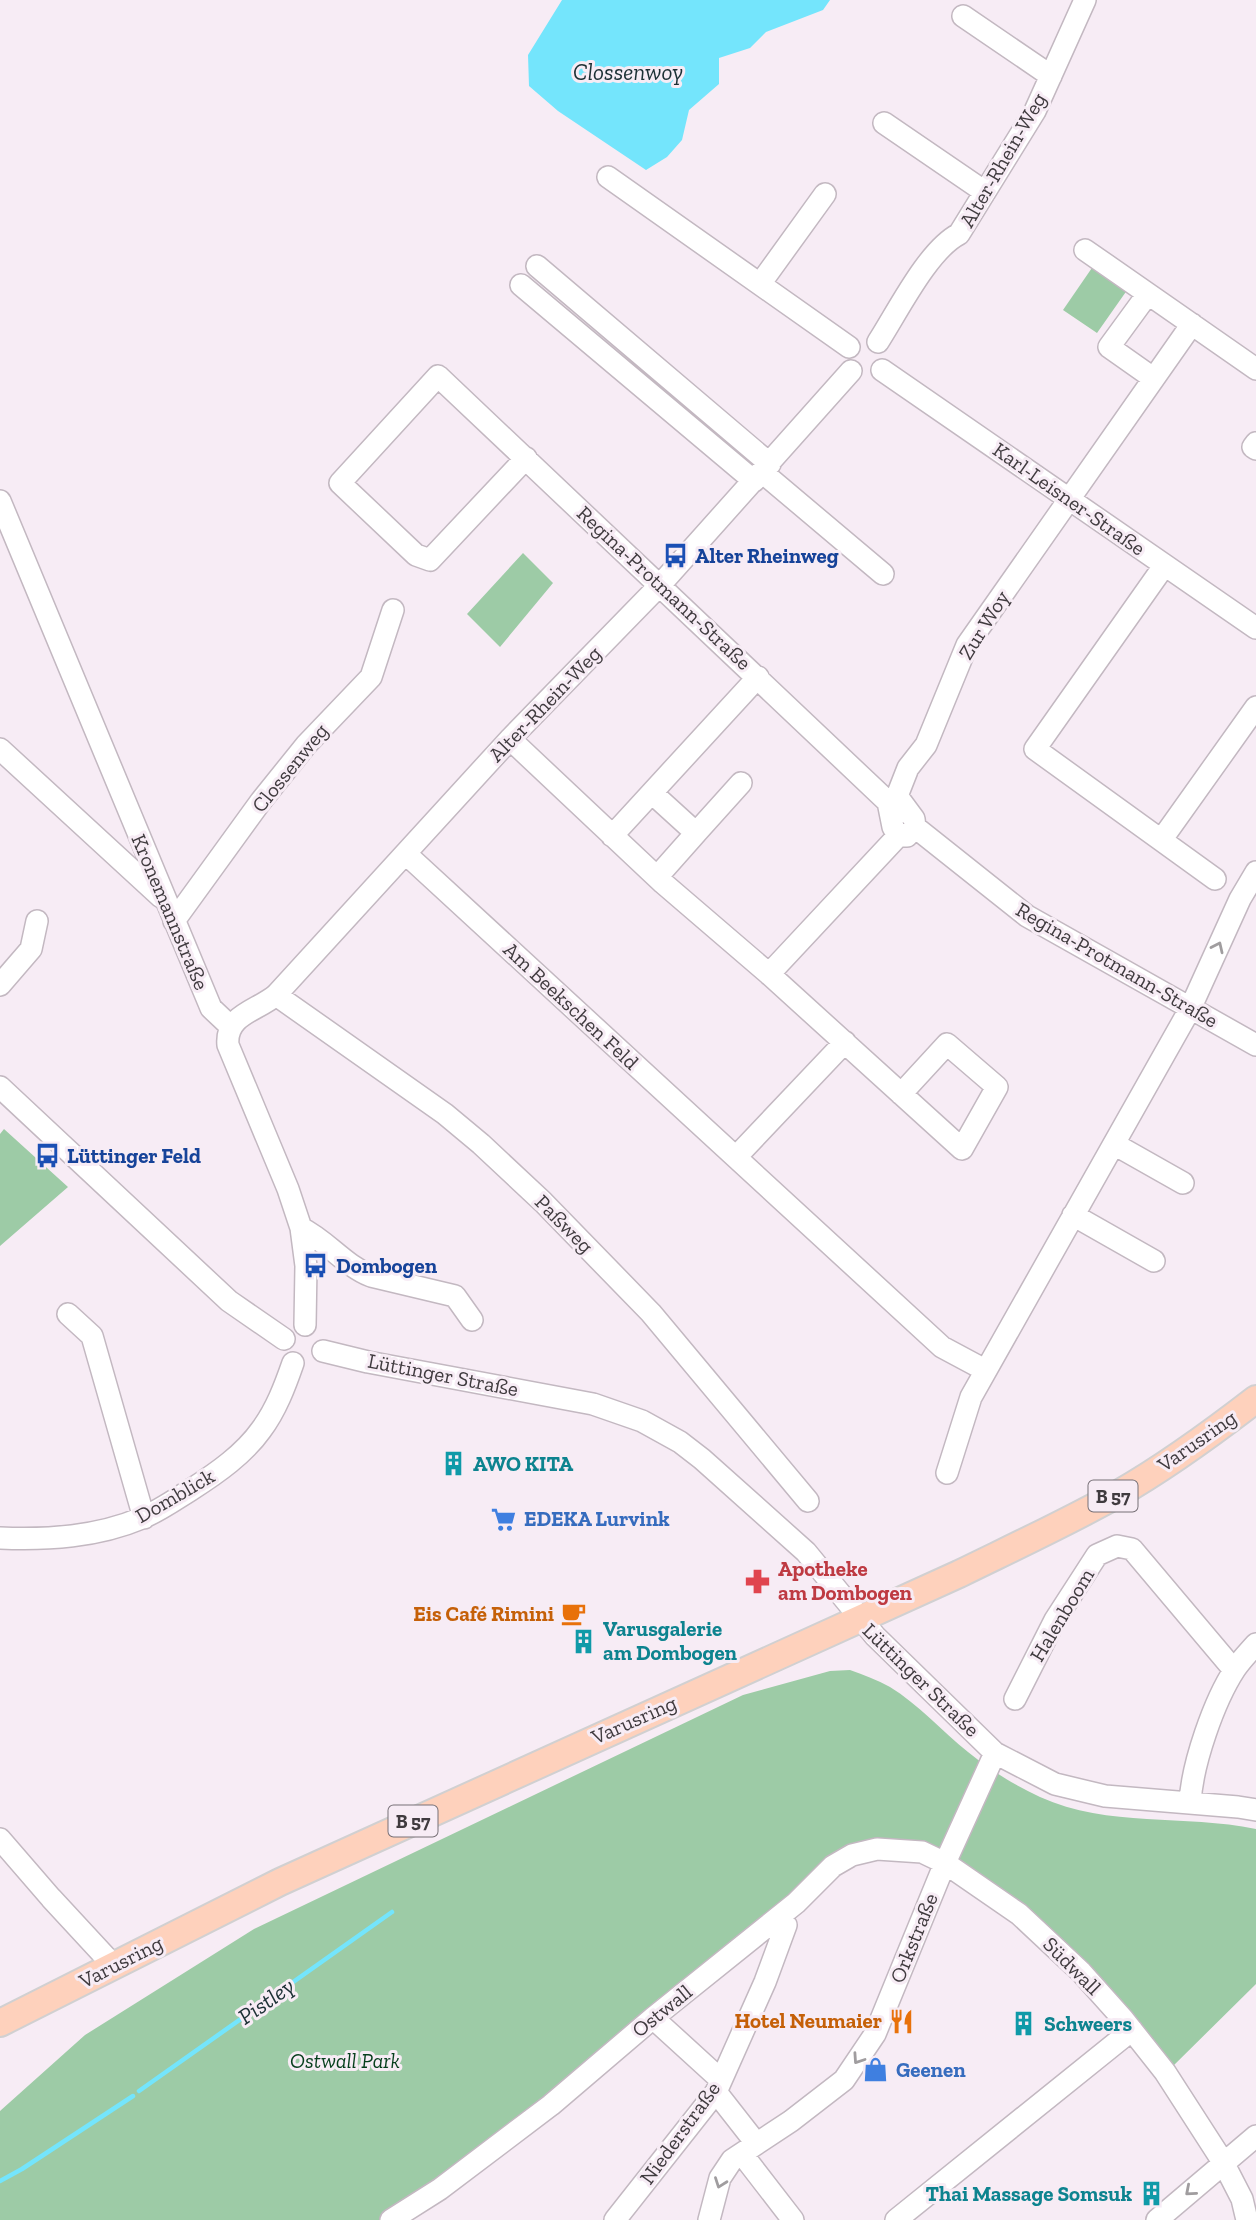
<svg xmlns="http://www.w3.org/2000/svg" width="1256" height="2220" font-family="'Zilla Slab',serif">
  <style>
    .green { fill: #9dcba6 }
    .water { fill: #74e5fc }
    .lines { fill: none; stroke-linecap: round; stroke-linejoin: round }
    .stream { stroke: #74e5fc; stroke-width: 4.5 }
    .minor-casing { stroke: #c3b8c1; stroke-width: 24 }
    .major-casing { stroke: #d1d0d1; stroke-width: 30 }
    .minor { stroke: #fff; stroke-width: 21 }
    .major { stroke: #fed1bc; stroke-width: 26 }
    .oneway { stroke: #a09d9f }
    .labels { text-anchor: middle; stroke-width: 6; stroke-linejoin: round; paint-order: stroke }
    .shield { fill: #f7ecf5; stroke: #777076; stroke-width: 2 }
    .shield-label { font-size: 19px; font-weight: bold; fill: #403b3f }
    .street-label { font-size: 21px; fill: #403b3f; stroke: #f7ecf5 }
    .transit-label { font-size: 21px; font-weight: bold; fill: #164399; stroke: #f7ecf5; text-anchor: start }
    .culture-label { font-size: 21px; font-weight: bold; fill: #0d838f; stroke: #f7ecf5; text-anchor: start }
    .shop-label { font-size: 21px; font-weight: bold; fill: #366cbe; stroke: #f7ecf5; text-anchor: start }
    .health-label { font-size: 21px; font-weight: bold; fill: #be3a42; stroke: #f7ecf5; text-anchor: start }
    .food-label { font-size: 21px; font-weight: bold; fill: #c56008; stroke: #f7ecf5; text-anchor: end }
    .park-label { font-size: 21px; font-style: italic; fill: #063f1c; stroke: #f7ecf5 }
    .water-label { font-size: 23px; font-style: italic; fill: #1c3035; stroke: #f7ecf5 }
  </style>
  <rect width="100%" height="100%" fill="#f7ecf5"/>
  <!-- green -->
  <path class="green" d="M1096 262 1130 286 1097 333 1063 310Z
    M523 553 553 583 500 647 467 614Z
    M4 1129 68 1187 0 1246V1134Z
    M850 1670C864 1675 877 1680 890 1687 918 1704 942 1731 968 1752 990 1770 1014 1785 1040 1797 1109 1828 1184 1814 1256 1829V1984L1170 2069 1123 2019 945 1863 852 1855 745 1944 658 1999 440 2189 387 2220H0V2111L85 2035 254 1929 743 1695 830 1671Z"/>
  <!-- water -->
  <path class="water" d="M562 0H830L823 10 766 32 750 48 719 58V84L689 110 682 140 667 157 646 170 558 111 529 86 528 55Z"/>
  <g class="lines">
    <!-- stream -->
    <path class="stream" d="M139 2091 392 1912
      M0 2181 22 2169 133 2096"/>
    <defs>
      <path id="minor" d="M963 16 1051 76
        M884 123 985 192
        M608 177 849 347
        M1085 250 1256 369
        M537 266 770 464
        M760 284 825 194
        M521 285 754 481
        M1147 295 1109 347 1153 378
        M878 342C898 311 928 250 959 234L1035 111 1085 0
        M882 370 1256 628
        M1256 443 1253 447 1256 449
        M526 458 430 560 416 555 340 483 438 376C589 517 739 659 888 802
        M762 472 883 574
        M0 501 211 1008 230 1026
        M1164 566 1035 749 1215 879
        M510 739 663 883 769 974 962 1149 997 1087 947 1044 901 1094
        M0 749 161 897
        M652 793 696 833 657 877
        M897 796 908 768 926 745 967 645 1192 324
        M915 827 907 836H898L893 827 888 802 897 796 914 819 915 827 1027 916 1256 1045
        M696 833 741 783
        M612 836 758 677
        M1162 839 1256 707
        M406 854 942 1347 985 1370
        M174 921 261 801 306 745 371 677 393 610
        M769 974 898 836
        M0 985 31 949 37 921
        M276 995 445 1114 481 1144 543 1202 651 1313 808 1501
        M0 1087 229 1301 284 1339
        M1114 1144 1183 1183
        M736 1157 845 1042
        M1073 1215 1154 1261
        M301 1228C327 1241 344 1265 371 1276L455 1296 472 1320
        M68 1314 92 1336 144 1518
        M305 1325 306 1266 301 1228 288 1189 228 1045C225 1015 257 1011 276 995L510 739 660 585 851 371
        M323 1351 368 1362 593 1404 642 1421 680 1442 702 1459 806 1552 875 1636 995 1753 1055 1784 1105 1796 1238 1807 1256 1810
        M947 1473 971 1397 1190 1009 1240 899 1256 872
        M0 1538C48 1540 97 1537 142 1518 159 1511 176 1499 192 1489 217 1473 244 1454 261 1430 276 1410 285 1386 293 1363
        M1015 1699 1055 1620 1097 1555 1117 1546 1132 1549 1234 1670
        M1190 1803C1192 1764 1214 1701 1235 1669 1241 1660 1249 1652 1256 1644
        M0 1839 51 1898 113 1965
        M653 2018 721 2080
        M716 2092 756 2143
        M742 2154 793 2220
        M391 2220 440 2189 551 2105 653 2018 796 1903 833 1866 852 1855 877 1849 922 1852 945 1863 1019 1914 1081 1972 1123 2019 1165 2072 1223 2162 1242 2199 1247 2220
        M615 2220 716 2092 765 1982 786 1925
        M709 2220 720 2178 732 2160 791 2121 844 2080 875 2034 945 1863 995 1753
        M896 2220 1132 2030
        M1157 2220 1256 2136"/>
      <path id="major" d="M0 2023 280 1882 959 1574C1012 1548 1066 1523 1118 1494 1167 1466 1212 1433 1256 1399"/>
    </defs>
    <!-- minor casing -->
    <use href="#minor" class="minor-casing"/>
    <!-- major casing -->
    <use href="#major" class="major-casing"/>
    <!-- minor -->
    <use href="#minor" class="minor"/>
    <!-- major -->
    <use href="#major" class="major"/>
  </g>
  <!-- one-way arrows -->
  <defs><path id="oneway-chevron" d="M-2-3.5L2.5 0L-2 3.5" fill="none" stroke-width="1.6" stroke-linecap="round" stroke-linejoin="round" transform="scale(1.75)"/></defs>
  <g class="oneway">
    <use href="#oneway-chevron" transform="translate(1218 947) rotate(-65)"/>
    <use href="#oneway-chevron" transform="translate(858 2059) rotate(124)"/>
    <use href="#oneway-chevron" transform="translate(720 2183) rotate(110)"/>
    <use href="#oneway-chevron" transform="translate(1190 2191) rotate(139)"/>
  </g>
  <!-- icons -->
  <defs>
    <symbol id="bus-bare" viewBox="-9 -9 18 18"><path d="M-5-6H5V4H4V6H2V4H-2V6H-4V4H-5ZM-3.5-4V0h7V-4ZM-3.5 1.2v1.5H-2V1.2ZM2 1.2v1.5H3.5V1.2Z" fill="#1a4fb4" stroke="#f7ecf5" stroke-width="2.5" paint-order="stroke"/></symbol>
    <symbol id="building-bare" viewBox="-9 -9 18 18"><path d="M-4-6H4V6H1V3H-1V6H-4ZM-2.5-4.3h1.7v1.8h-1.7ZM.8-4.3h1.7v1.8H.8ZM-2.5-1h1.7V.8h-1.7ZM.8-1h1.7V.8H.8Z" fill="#0f9aa8" stroke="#f7ecf5" stroke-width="2.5" paint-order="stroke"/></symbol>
    <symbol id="supermarket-bare" viewBox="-9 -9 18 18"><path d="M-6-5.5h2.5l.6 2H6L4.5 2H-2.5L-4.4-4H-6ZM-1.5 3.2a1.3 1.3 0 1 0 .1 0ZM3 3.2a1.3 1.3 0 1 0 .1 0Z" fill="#3f7fe0" stroke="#f7ecf5" stroke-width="2.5" paint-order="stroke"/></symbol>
    <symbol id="pharmacy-bare" viewBox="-9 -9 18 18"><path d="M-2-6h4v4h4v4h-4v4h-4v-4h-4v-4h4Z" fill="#e0444e" stroke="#f7ecf5" stroke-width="2.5" paint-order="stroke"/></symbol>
    <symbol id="cafe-bare" viewBox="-9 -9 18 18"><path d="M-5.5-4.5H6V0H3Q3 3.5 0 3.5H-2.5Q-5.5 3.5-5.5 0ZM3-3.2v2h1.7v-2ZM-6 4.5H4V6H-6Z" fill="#e8710a" stroke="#f7ecf5" stroke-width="2.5" paint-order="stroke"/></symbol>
    <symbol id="restaurant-bare" viewBox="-9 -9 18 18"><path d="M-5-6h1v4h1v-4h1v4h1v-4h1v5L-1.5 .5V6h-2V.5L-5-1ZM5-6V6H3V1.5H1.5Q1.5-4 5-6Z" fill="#e8710a" stroke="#f7ecf5" stroke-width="2.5" paint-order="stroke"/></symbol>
    <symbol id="shop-bare" viewBox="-9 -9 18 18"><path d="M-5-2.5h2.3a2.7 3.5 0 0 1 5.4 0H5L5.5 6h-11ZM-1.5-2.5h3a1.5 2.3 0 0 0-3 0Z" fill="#3f7fe0" stroke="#f7ecf5" stroke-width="2.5" paint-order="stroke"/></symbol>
  </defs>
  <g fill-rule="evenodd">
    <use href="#bus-bare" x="658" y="538" width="35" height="35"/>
    <use href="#bus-bare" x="30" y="1138" width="35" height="35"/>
    <use href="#bus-bare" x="298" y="1248" width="35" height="35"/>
    <use href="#building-bare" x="436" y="1446" width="35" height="35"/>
    <use href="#supermarket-bare" x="486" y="1502" width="35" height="35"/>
    <use href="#pharmacy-bare" x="740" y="1564" width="35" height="35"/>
    <use href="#cafe-bare" x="556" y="1596" width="35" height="35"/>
    <use href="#building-bare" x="566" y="1624" width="35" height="35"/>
    <use href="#restaurant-bare" x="884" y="2004" width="35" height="35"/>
    <use href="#building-bare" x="1006" y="2006" width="35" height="35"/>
    <use href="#shop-bare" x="858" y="2052" width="35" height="35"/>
    <use href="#building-bare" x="1134" y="2176" width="35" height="35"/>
  </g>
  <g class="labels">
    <!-- shield labels -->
    <g class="shield">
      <rect x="1088.5" y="1480.5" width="49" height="31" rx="5"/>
      <rect x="388.5" y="1805.5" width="49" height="31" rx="5"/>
    </g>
    <g class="shield-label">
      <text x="1113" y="1503">B 57</text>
      <text x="413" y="1828">B 57</text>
    </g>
    <!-- street labels -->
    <g class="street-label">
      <text transform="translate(1003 160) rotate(-60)" y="7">Alter-Rhein-Weg</text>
      <text transform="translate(1069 499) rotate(35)" y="7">Karl-Leisner-Straße</text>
      <text transform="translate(664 588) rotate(43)" y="7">Regina-Protmann-Straße</text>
      <text transform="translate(984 625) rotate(-58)" y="7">Zur Woy</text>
      <text transform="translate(545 704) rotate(-46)" y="7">Alter-Rhein-Weg</text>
      <text transform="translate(290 768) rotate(-51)" y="7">Clossenweg</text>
      <text transform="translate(170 912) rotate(67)" y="7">Kronemannstraße</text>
      <text transform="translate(1117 965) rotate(30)" y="7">Regina-Protmann-Straße</text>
      <text transform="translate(571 1006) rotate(43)" y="7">Am Beekschen Feld</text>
      <text transform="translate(564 1224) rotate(45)" y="7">Paßweg</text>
      <text transform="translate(443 1375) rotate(11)" y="7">Lüttinger Straße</text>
      <text transform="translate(1197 1441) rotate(-35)" y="7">Varusring</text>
      <text transform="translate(175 1496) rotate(-30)" y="7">Domblick</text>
      <text transform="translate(1062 1615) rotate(-59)" y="7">Halenboom</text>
      <text transform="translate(921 1680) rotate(44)" y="7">Lüttinger Straße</text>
      <text transform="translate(634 1720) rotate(-24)" y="7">Varusring</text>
      <text transform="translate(914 1938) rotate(-68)" y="7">Orkstraße</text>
      <text transform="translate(121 1962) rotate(-27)" y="7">Varusring</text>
      <text transform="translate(1072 1966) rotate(45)" y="7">Südwall</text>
      <text transform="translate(662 2011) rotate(-39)" y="7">Ostwall</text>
      <text transform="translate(680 2133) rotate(-54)" y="7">Niederstraße</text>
    </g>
    <!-- transit labels -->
    <g class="transit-label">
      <text x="695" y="563">Alter Rheinweg</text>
      <text x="67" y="1163">Lüttinger Feld</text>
      <text x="336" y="1273">Dombogen</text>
    </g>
    <!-- culture labels -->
    <g class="culture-label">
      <text x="473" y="1471">AWO KITA</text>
      <text x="603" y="1636">Varusgalerie<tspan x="603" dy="24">am Dombogen</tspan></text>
      <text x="1044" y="2031">Schweers</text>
      <text x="1132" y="2201" text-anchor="end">Thai Massage Somsuk</text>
    </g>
    <!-- shop labels -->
    <g class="shop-label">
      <text x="524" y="1526">EDEKA Lurvink</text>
      <text x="896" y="2077">Geenen</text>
    </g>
    <!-- health labels -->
    <g class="health-label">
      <text x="778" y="1576">Apotheke<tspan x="778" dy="24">am Dombogen</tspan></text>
    </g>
    <!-- food labels -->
    <g class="food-label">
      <text x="554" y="1621">Eis Café Rimini</text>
      <text x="882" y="2028">Hotel Neumaier</text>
    </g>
    <!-- park labels -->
    <g class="park-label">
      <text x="345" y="2068">Ostwall Park</text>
    </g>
    <!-- water labels -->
    <g class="water-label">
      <text x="628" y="80">Clossenwoy</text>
      <text transform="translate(266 2001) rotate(-35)" y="8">Pistley</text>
    </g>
  </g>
</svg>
